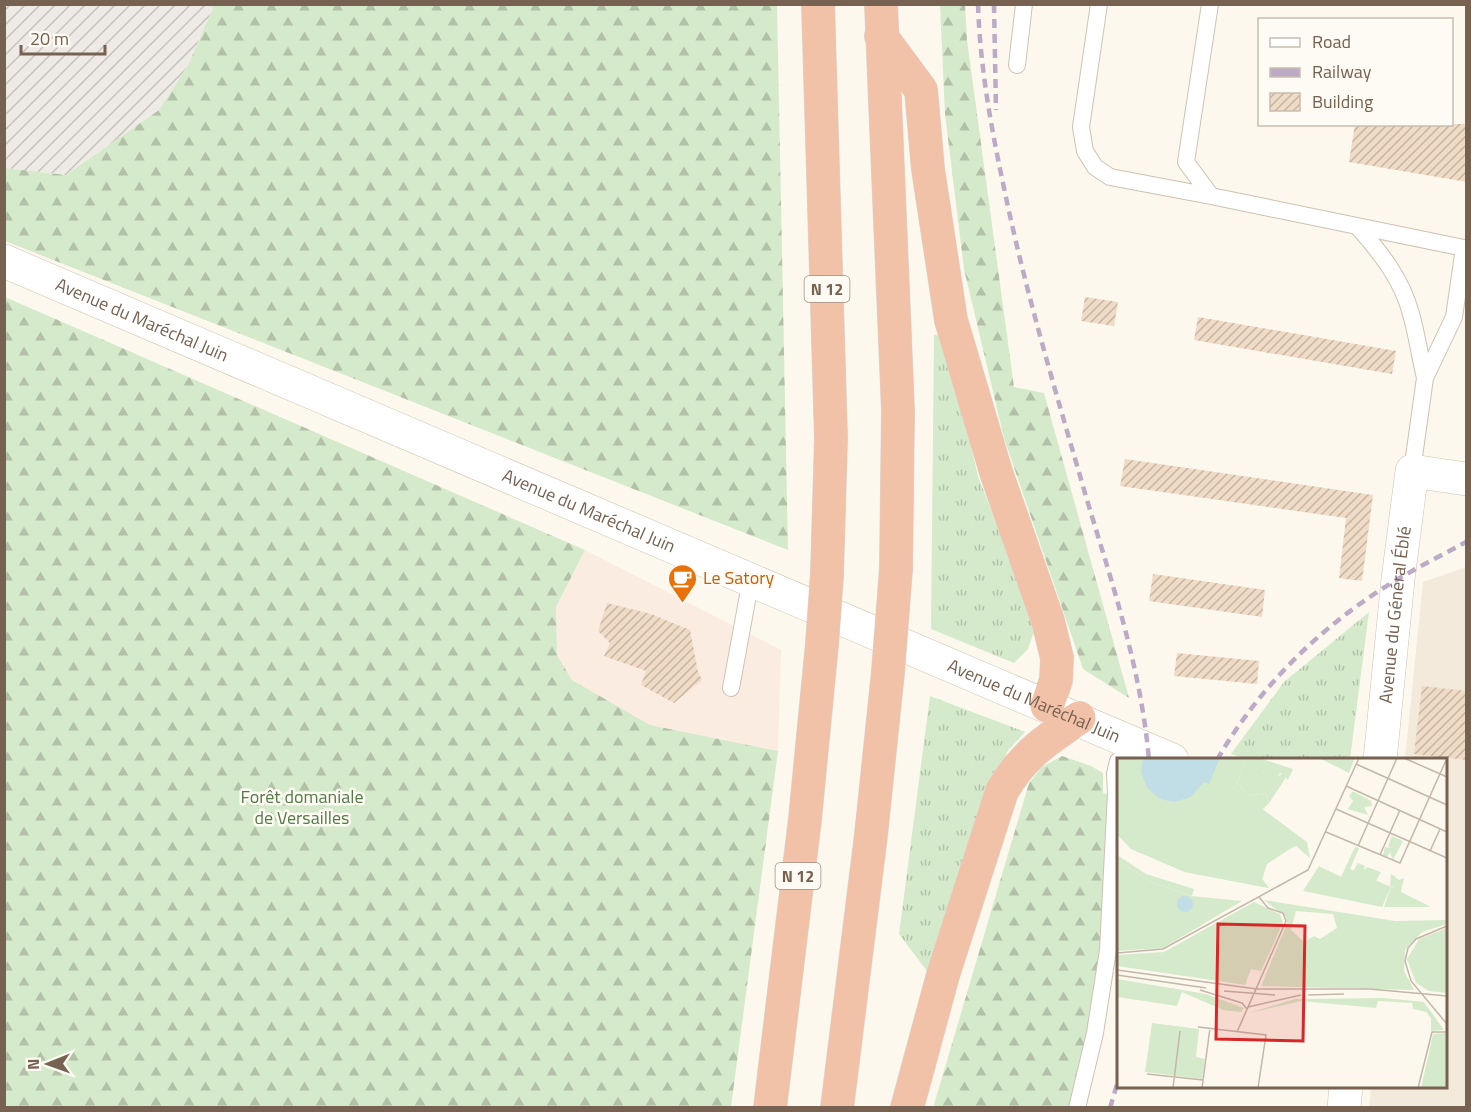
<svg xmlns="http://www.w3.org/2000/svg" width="1471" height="1112" font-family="'Titillium Web',sans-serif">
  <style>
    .residential { fill: #f3eadb }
    .commercial { fill: #fbece2 }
    .industrial { fill: url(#industrial-furrows) }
    .grass { fill: url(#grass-tufts) }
    .forest { fill: url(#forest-firs) }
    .building { fill: url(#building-hatch) }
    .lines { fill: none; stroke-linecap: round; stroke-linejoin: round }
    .lane-casing { stroke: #cec1b2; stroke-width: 18 }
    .street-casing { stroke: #cec1b2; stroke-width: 34 }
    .secondary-casing { stroke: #d1c2b0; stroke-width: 34 }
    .highway-casing { stroke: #dcd6d2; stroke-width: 34 }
    .lane { stroke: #fff; stroke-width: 16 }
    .street { stroke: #fff; stroke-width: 33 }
    .secondary { stroke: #fff; stroke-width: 33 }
    .highway { stroke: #f2c2a8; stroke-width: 33 }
    .rail { stroke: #bcaac7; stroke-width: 4.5; stroke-dasharray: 9 6; stroke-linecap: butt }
    .highway-bridge-casing { stroke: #dcd6d2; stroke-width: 34; stroke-linecap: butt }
    .highway-bridge { stroke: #f2c2a8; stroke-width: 33 }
    .labels { text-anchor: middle; stroke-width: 5; stroke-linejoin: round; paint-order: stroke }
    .shield { fill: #fefbf4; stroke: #a08f81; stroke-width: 1.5 }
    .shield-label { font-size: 16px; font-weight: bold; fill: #776150 }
    .street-label { font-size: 18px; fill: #776150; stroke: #fefbf4 }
    .food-label { font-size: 18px; fill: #c56008; stroke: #fefbf4; text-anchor: start }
    .park-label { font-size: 18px; fill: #537c48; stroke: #fefbf4 }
    .inset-road { fill: none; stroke: #c3b7a9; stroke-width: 1.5 }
    .view { fill: #d62828; fill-opacity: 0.15; stroke: #d62828; stroke-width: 3 }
    .inset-edge { fill: none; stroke: #776150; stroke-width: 3 }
  </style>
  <defs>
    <pattern id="industrial-furrows" width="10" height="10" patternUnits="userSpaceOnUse" patternTransform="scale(1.5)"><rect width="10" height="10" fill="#eeeae5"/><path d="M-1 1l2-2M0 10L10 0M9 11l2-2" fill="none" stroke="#c6c1bc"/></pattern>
    <pattern id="grass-tufts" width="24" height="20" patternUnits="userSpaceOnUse" patternTransform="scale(1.5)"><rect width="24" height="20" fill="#d5eacb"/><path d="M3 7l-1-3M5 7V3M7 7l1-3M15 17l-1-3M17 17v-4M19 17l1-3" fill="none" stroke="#b2c1a7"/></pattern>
    <pattern id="forest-firs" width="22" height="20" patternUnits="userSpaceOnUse" patternTransform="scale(1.5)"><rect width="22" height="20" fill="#d5eacb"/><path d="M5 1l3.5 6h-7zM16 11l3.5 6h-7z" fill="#b2c1a7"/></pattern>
    <pattern id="building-hatch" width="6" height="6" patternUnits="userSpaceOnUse" patternTransform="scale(1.5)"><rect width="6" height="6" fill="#f0dbc6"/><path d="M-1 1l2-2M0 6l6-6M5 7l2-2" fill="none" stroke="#c7b5a3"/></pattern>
  </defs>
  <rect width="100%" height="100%" fill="#fcf8ed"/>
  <!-- residential -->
  <path class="residential" d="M1466 567V1107L1369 1108 1371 1087 1446 1086V760L1405 759 1423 582Z"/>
  <!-- commercial -->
  <path class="commercial" d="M585 550 781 650 778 751 650 725 572 680 557 655 556 607Z"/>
  <!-- industrial -->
  <path class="industrial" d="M5 5H211L213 8 188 65 159 110 66 175 5 168Z"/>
  <!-- grass -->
  <path class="grass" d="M934 335 945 336 978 476 1036 626 1028 649 1014 663 931 629Z
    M1369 612 1350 759 1248 760 1231 754 1284 682Z
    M930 696 1025 732 1007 752 927 971 899 934Z"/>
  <!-- forest -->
  <path class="forest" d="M211 5H777L788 550 5 241V168L66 175 159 110 188 65 213 8Z
    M940 5H965L967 40 1014 387 1044 393 1129 698 1083 669 1004 438 964 269 945 114Z
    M5 297 585 550 556 607 557 655 572 680 650 725 778 751 731 1107H5Z
    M1062 756 1091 766 1103 773V793L1113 796 1092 1029 1071 1107 933 1108 1029 783 1042 767Z"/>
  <!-- building -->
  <path class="building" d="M1355 124H1467V182L1349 162Z
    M1085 297 1118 302 1114 326 1081 321Z
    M1198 317 1396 351 1392 374 1194 340Z
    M1125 459 1373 495 1362 581 1339 578 1346 518 1120 486Z
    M1153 574 1265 590 1262 617 1149 601Z
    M607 603 651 614 690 630 698 672 702 680 674 703 641 685 646 671 604 656 610 643 598 631Z
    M1177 653 1259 661 1257 684 1174 676Z
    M1422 686 1467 691V760L1414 754Z"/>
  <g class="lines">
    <defs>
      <path id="lane" d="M1099 4 1081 127 1085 151 1095 167 1110 177 1211 196
        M1210 4 1186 162 1211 196 1464 248 1454 317 1425 378 1412 471
        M1017 65 1024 4
        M1357 226C1380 252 1402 279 1411 314 1417 335 1420 357 1425 378
        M731 688 751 579
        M1077 1108 1095 1033 1108 950 1116 793 1115 774 1118 761"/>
      <g id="street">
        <path id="s1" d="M1380 760 1398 579 1412 471 1466 479"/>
        <path d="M1344 1108 1346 1086"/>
      </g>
      <g id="secondary">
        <path id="s2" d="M4 261 1172 760"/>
      </g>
      <path id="highway" d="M818 4 831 438 827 574
        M881 4 898 411 896 569
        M881 36 921 90 928 169 951 320 996 472 1048 621 1057 658 1056 680 1047 706
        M770 1108 805 819 822 644
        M837 1108 871 835 888 672
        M907 1108 943 975 1002 791C1022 756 1046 740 1079 718"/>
    </defs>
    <!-- lane casing -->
    <use href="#lane" class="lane-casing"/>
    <!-- street casing -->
    <use href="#street" class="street-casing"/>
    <!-- secondary casing -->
    <use href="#secondary" class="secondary-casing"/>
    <!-- highway casing -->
    <use href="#highway" class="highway-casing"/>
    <!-- lane -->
    <use href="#lane" class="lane"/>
    <!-- street -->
    <use href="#street" class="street"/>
    <!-- secondary -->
    <use href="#secondary" class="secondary"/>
    <!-- highway -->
    <use href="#highway" class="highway"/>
    <!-- rail -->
    <path class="rail" d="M978 4C980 67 991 127 1004 188 1026 294 1057 396 1087 500 1113 586 1141 669 1149 760
      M994 4 996 110
      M1217 760C1260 685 1324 623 1398 579 1420 566 1444 554 1466 542
      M1110 1108 1118 1081"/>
    <defs>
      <path id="highway-bridge" d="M822 644 827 574
        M888 672 896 569"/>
    </defs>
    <!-- highway-bridge casing -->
    <use href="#highway-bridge" class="highway-bridge-casing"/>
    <!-- highway-bridge -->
    <use href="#highway-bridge" class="highway-bridge"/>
  </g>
  <!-- icons -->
  <defs>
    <symbol id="cafe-pin" viewBox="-11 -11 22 30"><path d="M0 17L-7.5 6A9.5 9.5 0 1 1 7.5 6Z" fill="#e8710a" stroke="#fefbf4"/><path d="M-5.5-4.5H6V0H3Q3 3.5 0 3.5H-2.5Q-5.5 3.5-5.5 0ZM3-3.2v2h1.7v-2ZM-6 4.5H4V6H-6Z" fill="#fff"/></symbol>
  </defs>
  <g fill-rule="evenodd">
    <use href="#cafe-pin" x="666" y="562" width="33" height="45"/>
  </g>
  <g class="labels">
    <!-- shield labels -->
    <g class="shield">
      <rect x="804.5" y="276" width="45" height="26" rx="4.5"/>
      <rect x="775.5" y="863" width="45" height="26" rx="4.5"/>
    </g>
    <g class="shield-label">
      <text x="827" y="295">N 12</text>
      <text x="798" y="882">N 12</text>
    </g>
    <!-- street labels -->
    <g class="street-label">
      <text dy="6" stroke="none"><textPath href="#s2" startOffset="150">Avenue du Maréchal Juin</textPath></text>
      <text dy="6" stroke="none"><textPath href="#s2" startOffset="636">Avenue du Maréchal Juin</textPath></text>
      <text dy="6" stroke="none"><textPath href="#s1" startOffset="146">Avenue du Général Éblé</textPath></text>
      <text dy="6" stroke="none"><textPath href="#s2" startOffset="1120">Avenue du Maréchal Juin</textPath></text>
    </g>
    <!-- food labels -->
    <g class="food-label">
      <text x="703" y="584">Le Satory</text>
    </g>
    <!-- park labels -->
    <g class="park-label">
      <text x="302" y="803">Forêt domaniale<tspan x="302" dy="21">de Versailles</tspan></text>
    </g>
  </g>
  <!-- overview -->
  <g transform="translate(1117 758)">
    <rect width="330" height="330" fill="#fcf8ed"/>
    <path d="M0 0H129L117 30 190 84 193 100 179 88 164 94 150 106 145 121 152 130 68 114 14 91 0 76ZM130 0H142L149 24 167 15 168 21 152 45 149 35 131 38 120 25ZM241 105 248 108 247 112 250 109 264 114 259 123 236 113ZM274 116 282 122 287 120 284 134 314 149H267L274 129 278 130 273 128ZM35 265 82 271 79 299 88 301 85 321 28 314Z" fill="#d5eacb"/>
    <path d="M112 0H130L120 25 131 38 149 35 152 45 145 52 117 30 115 35 133 49 127 57 132 61 127 69 139 72 148 61 179 87 150 106 145 121 152 130 68 114 14 91 0 76V58L24 75 20 84 26 92 36 79 76 86ZM142 0 176 11 171 22 163 15 157 25 142 23 147 15 141 9ZM0 102 34 124 75 138 125 143 46 190 0 193ZM147 142 278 163 330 162V166L305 174 288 192 287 213 297 232 144 228 170 166 169 159ZM179 153 216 156 220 170 203 181 197 178 187 184 174 172ZM137 144 163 156 166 165 144 213 134 211 128 227 0 208V197L47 194ZM330 170V235L312 233 299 225 290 201 302 181ZM0 221 89 236 127 250 124 254 106 252 65 234 60 248 0 239ZM267 240 307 244 327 272 314 273V260L309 254 296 251 295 245 261 243 259 250 184 243 132 255 178 241ZM330 275V330H304L316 276Z" fill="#d5eacb" fill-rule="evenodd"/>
    <path d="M37 39 62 45 64 55 36 50 32 47Z" fill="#d5eacb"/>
    <path d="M238 89 242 90 233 111 274 129 265 149 186 133 202 108 224 119Z" fill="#d5eacb"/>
    <path d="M202 0H238L232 15ZM236 33 254 43 255 48 247 49 251 57 231 51 236 43 232 38ZM275 78 286 83 276 102 273 94 270 99 266 97 268 89 274 90 271 88ZM0 97 29 116 77 131 75 138 34 124 0 102Z" fill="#d5eacb"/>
    <path d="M26 0H103L92 26 87 24 74 39 57 44 43 41 30 30 24 14ZM60 146a8 8 0 1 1 16 0a8 8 0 1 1-16 0Z" fill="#c1dde5"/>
    <path class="inset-road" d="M287 0 330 19M239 6 330 47M229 28 330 74M219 51 330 100M209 74 283 105 330 0M241 88 280 0M313 93 323 71M263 97 283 52M330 168 299 181 291 190 288 203 294 223 330 266M0 195 46 191 191 112 242 0M0 212 140 231H253L330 238M0 217 89 230M83 232 125 245 130 251M107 233 158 237M191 237 227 236M131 249 184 237M81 269 149 277 141 330M120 274 169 163 166 155 151 150 142 139M30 316 86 322M56 330 63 273M85 330 93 270M301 330 315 274H330"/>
    <path class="view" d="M101 166 188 168 186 283 99 281Z"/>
    <rect width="330" height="330" class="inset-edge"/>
  </g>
  <!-- border -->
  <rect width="1471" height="1112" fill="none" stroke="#776150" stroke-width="12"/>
  <!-- legend -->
  <rect x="1258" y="18" width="195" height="108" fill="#fefbf4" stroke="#c8bdb2" stroke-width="1.5"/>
  <rect x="1270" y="38" width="30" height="9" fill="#ffffff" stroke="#c8bdb2" stroke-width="1.5"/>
  <text x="1312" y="48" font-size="18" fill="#776150">Road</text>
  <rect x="1270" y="68" width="30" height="9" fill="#bcaac7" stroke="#c8bdb2" stroke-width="1.5"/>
  <text x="1312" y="78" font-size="18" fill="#776150">Railway</text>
  <rect x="1270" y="93" width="30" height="18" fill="url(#building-hatch)" stroke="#c8bdb2" stroke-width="1.5"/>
  <text x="1312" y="108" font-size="18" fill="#776150">Building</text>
  <!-- north arrow -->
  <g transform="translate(48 1064) rotate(269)" stroke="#fefbf4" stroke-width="4.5" paint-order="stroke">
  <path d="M0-4.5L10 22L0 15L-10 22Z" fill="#776150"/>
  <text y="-9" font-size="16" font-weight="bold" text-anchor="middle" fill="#776150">N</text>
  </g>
  <!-- scale -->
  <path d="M21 45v9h84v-9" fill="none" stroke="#776150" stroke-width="3"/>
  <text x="30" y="45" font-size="18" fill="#776150" stroke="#fefbf4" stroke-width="4.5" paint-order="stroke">20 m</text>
</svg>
